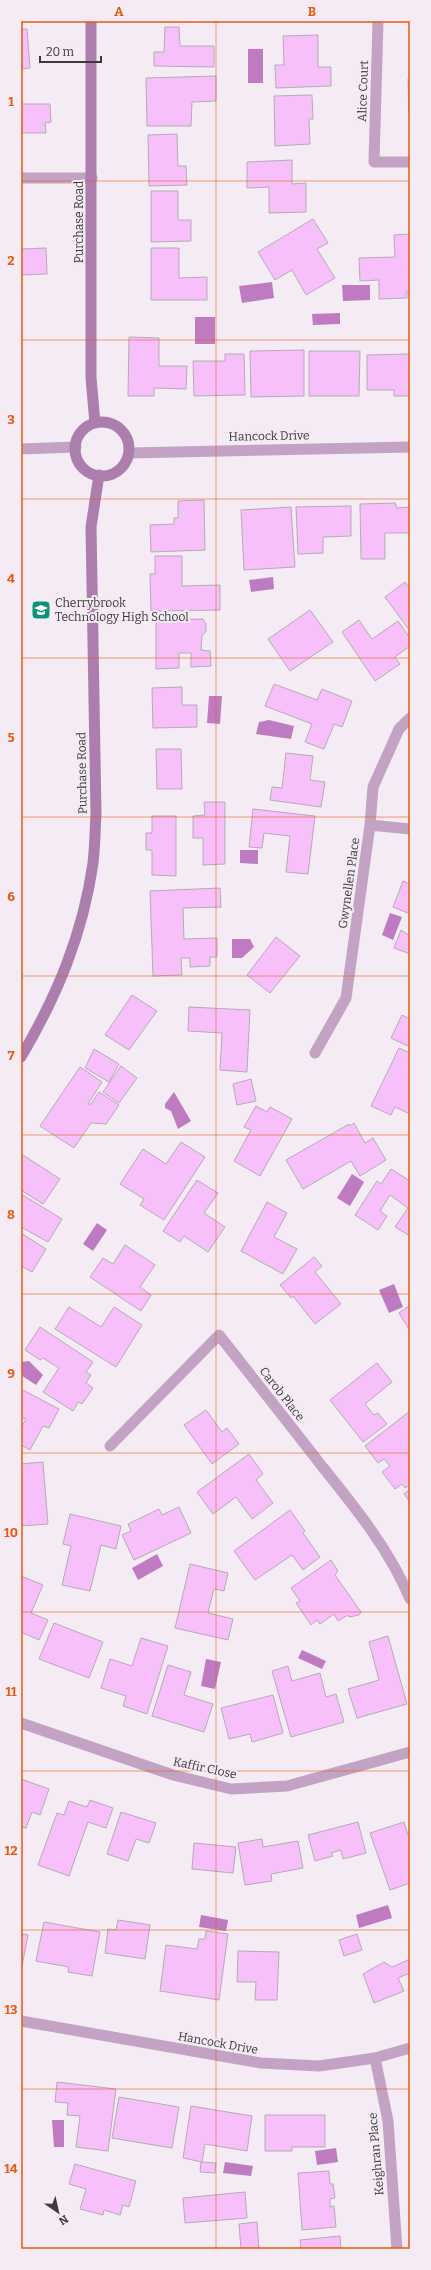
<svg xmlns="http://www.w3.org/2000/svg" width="431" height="2270" font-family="Bitter,serif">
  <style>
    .water { fill: #be7bc1 }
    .building { fill: #f8c0fa; stroke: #b4abb4 }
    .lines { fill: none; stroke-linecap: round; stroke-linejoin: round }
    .service { stroke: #c2a3c3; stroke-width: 11 }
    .minor { stroke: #c2a3c3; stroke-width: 11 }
    .secondary { stroke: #ab7ead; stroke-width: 11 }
    .grid { fill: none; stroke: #e8590c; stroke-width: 1; stroke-opacity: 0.55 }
    .labels { text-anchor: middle; stroke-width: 4; stroke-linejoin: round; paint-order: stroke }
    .street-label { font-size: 12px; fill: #3d393d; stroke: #f4ebf4 }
    .poi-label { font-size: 12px; fill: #3d393d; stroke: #f4ebf4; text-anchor: start }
    .neatline { fill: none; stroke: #e8590c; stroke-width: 1.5 }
    .grid-label { font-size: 13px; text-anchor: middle; font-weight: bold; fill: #e8590c }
  </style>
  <rect width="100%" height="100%" fill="#f4ebf4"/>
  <!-- water -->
  <path class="water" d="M248 49H263V83H248Z
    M272 282 274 298 242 303 239 286Z
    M342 285H370V300L343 301Z
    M340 313V324L313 325 312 314Z
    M195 317H215V344H195Z
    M273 577 274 589 251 592 249 580Z
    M209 696H222L220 724 207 723Z
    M269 720 294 726 291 739 256 734 259 722Z
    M240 850H258V864L240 863Z
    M390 913 402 917 393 940 382 935Z
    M232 939H250L254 947 242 958H232Z
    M174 1092 191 1121 178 1129 171 1111 165 1108V1104Z
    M352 1174 364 1182 350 1206 337 1198Z
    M97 1223 107 1230 93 1251 83 1244Z
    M394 1284 403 1307 389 1313 379 1290Z
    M29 1361 43 1375 36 1385 21 1375V1362Z
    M157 1554 163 1566 138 1580 132 1568Z
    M302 1650 326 1661 322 1669 298 1658Z
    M206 1659 221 1662 215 1689 201 1686Z
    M388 1905 392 1918 359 1928 356 1915Z
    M201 1915 228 1920 226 1931 199 1927Z
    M52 2120H64V2147H54Z
    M336 2148 338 2162 317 2165 315 2151Z
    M225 2162 253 2166 251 2176 223 2173Z"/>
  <!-- building -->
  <path class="building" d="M165 27H179L180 46H214V67L154 66V52H164Z
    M21 29H27L30 68 21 69Z
    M318 35V67H331V86L276 88 275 65H284L283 36Z
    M216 76V101L192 102 191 126H147L146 78Z
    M408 79H410V118H409Z
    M312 95 313 119H309L310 144 275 146 274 96Z
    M21 104H50L51 122 45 123 46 133H21Z
    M177 134 178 166H186L187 185 149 186 148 135Z
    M292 160V184L306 183V212L269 213V187L247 188V162Z
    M151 191H178V220H191V241L151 242Z
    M313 219 328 243 317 249 335 278 306 295 292 270 275 280 258 252Z
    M410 234V291H407V298L379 299V280L360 281 359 258 395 257 394 235Z
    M46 248 47 274 21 275V249Z
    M151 248H179V278L207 277V300H151Z
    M129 337 159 338V366H187L186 389 154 388V396H128Z
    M304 350V396L251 397 250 351Z
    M309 351H360L359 396H309Z
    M225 354H244L245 395 194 396 193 361H225Z
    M410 354V396H394V390H367V355Z
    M204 500 205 550 151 552 150 525 174 524V518H178V501Z
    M395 503 397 508 410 507V533H385V559H361L360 504Z
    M351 506V536L323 537V553L298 554 296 507Z
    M291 507 295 567 244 570 241 510Z
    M155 556H182V586L220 585V610L151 611 150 574H155Z
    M405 582 410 589V631L385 597Z
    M310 610 333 642 290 671 268 639Z
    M203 619 206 624V631L202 636 201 650 210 651 211 666 191 667V653H179V668L156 669V620Z
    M359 620 372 639 398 621 410 638V646L395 657 400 664 375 681 342 632Z
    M274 684 317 700 322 689 352 701 342 727 334 724 324 749 305 742 312 724 265 706Z
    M182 687V705H197V727L153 728 152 688Z
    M156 749H181L182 789H157Z
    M286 753 313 756 310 780 325 782 321 807 270 800 272 787 282 788Z
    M204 802H225V864L203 865V838H193V816L205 815Z
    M253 809 315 816 308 874 286 872 290 836 264 833 262 848 249 847Z
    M152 816H176V876L152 875V850H146V833H152Z
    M403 881 410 884V914L393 907Z
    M220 888 221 907 183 908 184 939 217 938V957H210V966L190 967V958H181L182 975 153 976 150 891Z
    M401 930 410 936V954L394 948Z
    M276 937 300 956 270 993 247 975Z
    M132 995 157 1011 129 1050 105 1035Z
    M189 1007 250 1010 247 1072 220 1070 222 1033 188 1031Z
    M402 1015 410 1019V1047L391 1038Z
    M399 1048 410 1053V1114L395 1107 391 1115 371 1106Z
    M94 1049 119 1064 109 1082 85 1068Z
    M121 1066 137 1078 119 1103 103 1092Z
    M80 1067 102 1082 88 1104H91L99 1092 119 1105 106 1124 91 1123 74 1148 40 1126Z
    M251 1079 256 1101 237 1105 233 1084Z
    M256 1106 267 1112 270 1107 292 1119 260 1176 234 1161 251 1130 244 1127Z
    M354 1123 365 1143 373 1138 386 1160 360 1176 351 1161 303 1189 286 1160 349 1124 350 1126Z
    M181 1142 205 1157 164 1220 140 1205 144 1199 120 1184 143 1149 166 1164Z
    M23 1155 60 1179 43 1204 21 1190V1157Z
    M391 1169 410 1181V1236L395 1227 408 1208 390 1195 380 1211 387 1216 378 1230 355 1215 377 1181 381 1184Z
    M197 1180 218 1193 204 1213 225 1227 208 1252 184 1236 180 1242 163 1231Z
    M21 1194 62 1219 48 1242 21 1227Z
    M267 1202 287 1213 274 1237 297 1249 283 1274 241 1251Z
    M21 1233 46 1249 32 1272 21 1266Z
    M125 1245 155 1265 140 1287 151 1295 141 1311 90 1277 103 1258 113 1264Z
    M314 1257 322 1266 315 1272 341 1304 315 1324 293 1296 291 1298 280 1285Z
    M410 1305V1331L399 1313Z
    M69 1307 101 1327 114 1307 142 1325 116 1367 55 1329Z
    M40 1327 93 1362 86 1372 91 1375 86 1383 93 1388 82 1404 78 1402 73 1411 43 1392 59 1368 43 1358 40 1360 25 1350Z
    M377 1363 392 1382 365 1404 374 1415 378 1413 387 1424 363 1442 330 1400Z
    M21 1389 59 1409 49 1428 43 1426 30 1450 21 1445V1428L26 1419 21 1417Z
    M206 1410 222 1432 227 1428 239 1444 212 1464 184 1425Z
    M410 1411V1485L405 1488 402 1484 395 1489 382 1472 390 1466 384 1459 378 1463 365 1446Z
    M249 1454 263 1474 256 1480 273 1503 252 1519 236 1497 213 1514 197 1492Z
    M43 1462 48 1524 21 1526V1464Z
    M410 1489V1502L404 1494Z
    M179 1507 191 1533 134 1560 122 1535 131 1531 128 1524 159 1509 162 1515Z
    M290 1510 305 1531 303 1533 320 1557 303 1570 292 1555 255 1580 234 1551Z
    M70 1514 121 1526 116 1549 101 1545 90 1591 62 1585 71 1546 63 1544Z
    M331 1560 338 1571 335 1575 361 1612 359 1615 349 1617 348 1615 338 1621 334 1614 320 1624 317 1620 311 1625 296 1603 300 1601 291 1588Z
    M190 1564 228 1573 224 1591 214 1589 208 1613 233 1619 228 1640 175 1628Z
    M21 1576 43 1585 31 1613 48 1620 39 1640 21 1632Z
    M54 1623 103 1642 89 1678 39 1659Z
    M388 1636 407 1704 357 1718 348 1689 379 1680 369 1642Z
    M141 1638 168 1646 147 1714 123 1706 126 1696 101 1688 110 1659 132 1666Z
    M168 1665 191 1672 184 1695 213 1704 204 1732 152 1716Z
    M288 1666 292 1681 320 1673 326 1697 336 1694 344 1722 291 1737 272 1671Z
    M273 1695 283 1733 252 1742 250 1734 229 1739 221 1708Z
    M21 1779 49 1789 40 1815 32 1812 26 1828 21 1827Z
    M90 1800 113 1808 106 1828 88 1822 69 1876 38 1865 57 1813 64 1815 69 1801 87 1807Z
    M121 1812 156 1823 149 1843 136 1839 128 1861 107 1854Z
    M358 1822 366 1853 343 1859 341 1850 331 1853 333 1856 315 1861 308 1835Z
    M404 1822 410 1841V1883L390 1890 370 1833Z
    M262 1839 263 1847 298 1841 303 1868 271 1874 272 1881 245 1885 238 1843Z
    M194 1843 236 1847 233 1873 192 1869Z
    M118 1920 150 1925 145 1959 105 1953 108 1929 116 1930Z
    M44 1922 100 1932 92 1976 68 1972 69 1967 36 1961Z
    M206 1931 228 1934 219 2000 160 1991 166 1945 197 1949 199 1939H205Z
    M21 1934 28 1935 22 1966H21Z
    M357 1934 362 1950 344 1956 339 1940Z
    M238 1951 279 1952 277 2000H255L256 1982H237Z
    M410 1959V1973L398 1978 404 1991 374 2003 363 1974 384 1962 392 1967Z
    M57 2082 116 2089 108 2151 76 2147 80 2116 67 2115 68 2103 55 2102Z
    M119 2097 179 2107 172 2148 112 2138Z
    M191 2106 252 2116 247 2151 205 2144 202 2162 183 2158Z
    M265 2115H325V2147H292V2151H265Z
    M201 2162 216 2163 215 2173 200 2172Z
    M75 2164 136 2181 129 2207 123 2205 120 2215 104 2210 103 2215 80 2209 86 2189 69 2184Z
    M329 2171 330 2184H333L335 2198 330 2199V2207L334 2206 336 2227 302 2230 298 2173Z
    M245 2192 247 2218 185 2223 183 2198Z
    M257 2222 259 2248 241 2249 239 2224Z
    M340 2236 341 2249H301L300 2240Z"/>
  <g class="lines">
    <!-- service -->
    <path class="service" d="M21 449 76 447"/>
    <!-- minor -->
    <path class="minor" d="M378 21 374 162H410
      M21 178H92
      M129 453 410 447
      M370 825 410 829
      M315 1053 346 998 370 825 373 787 399 729 410 718
      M110 1446 219 1335C253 1378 287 1421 321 1465 354 1506 390 1550 410 1599
      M21 1723 173 1775 231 1789 287 1786 410 1752
      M21 2021 261 2063 319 2066 375 2058 410 2048
      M375 2058 388 2121 397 2249"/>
    <!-- secondary -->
    <path class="secondary" d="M91 21V378L95 423
      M75 449a27 27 0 1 1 54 0a27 27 0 1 1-54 0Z
      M21 1057C57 996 83 934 93 863 95 847 95 830 96 814L91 527 99 475"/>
  </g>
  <!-- grid -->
  <path class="grid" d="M216 21V2249M21 181H410M21 340H410M21 499H410M21 658H410M21 817H410M21 976H410M21 1135H410M21 1294H410M21 1453H410M21 1612H410M21 1771H410M21 1930H410M21 2089H410"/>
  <!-- icons -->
  <defs>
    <symbol id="school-square" viewBox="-11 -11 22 22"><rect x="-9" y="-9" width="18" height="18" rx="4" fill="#10927a" stroke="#f4ebf4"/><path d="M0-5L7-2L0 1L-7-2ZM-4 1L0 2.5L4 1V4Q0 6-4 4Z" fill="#fff"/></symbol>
  </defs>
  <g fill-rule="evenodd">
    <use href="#school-square" x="30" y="599" width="22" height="22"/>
  </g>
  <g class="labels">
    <!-- street labels -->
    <g class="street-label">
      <text transform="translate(363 91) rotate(-88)" y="4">Alice Court</text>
      <text transform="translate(79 222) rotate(-90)" y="4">Purchase Road</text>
      <text transform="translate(269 436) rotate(-1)" y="4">Hancock Drive</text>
      <text transform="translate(82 773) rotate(-91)" y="4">Purchase Road</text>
      <text transform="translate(349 883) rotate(-82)" y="4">Gwynellen Place</text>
      <text transform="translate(282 1394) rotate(52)" y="4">Carob Place</text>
      <text transform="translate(205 1768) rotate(12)" y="4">Kaffir Close</text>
      <text transform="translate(218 2043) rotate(10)" y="4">Hancock Drive</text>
      <text transform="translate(376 2154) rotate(-95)" y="4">Keighran Place</text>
    </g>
    <!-- poi labels -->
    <g class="poi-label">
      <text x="55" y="607">Cherrybrook<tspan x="55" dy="14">Technology High School</tspan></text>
    </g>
  </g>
  <!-- border -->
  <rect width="431" height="2270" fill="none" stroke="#f4ebf4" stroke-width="44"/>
  <!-- north arrow -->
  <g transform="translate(58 2212) rotate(146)" stroke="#f4ebf4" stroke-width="3" paint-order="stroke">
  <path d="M0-3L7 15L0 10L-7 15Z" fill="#3d393d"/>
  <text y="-6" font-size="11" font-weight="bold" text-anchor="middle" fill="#3d393d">N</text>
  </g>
  <!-- scale -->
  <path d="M40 56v6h61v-6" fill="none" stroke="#3d393d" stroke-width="2"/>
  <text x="46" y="56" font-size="12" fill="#3d393d" stroke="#f4ebf4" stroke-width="3" paint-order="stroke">20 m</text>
  <rect x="22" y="22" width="387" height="2226" class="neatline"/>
  <g class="grid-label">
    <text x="119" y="16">A</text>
    <text x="312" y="16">B</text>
    <text x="11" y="106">1</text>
    <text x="11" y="265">2</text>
    <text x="11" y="424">3</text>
    <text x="11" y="583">4</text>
    <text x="11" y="742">5</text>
    <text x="11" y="901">6</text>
    <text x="11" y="1060">7</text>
    <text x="11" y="1219">8</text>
    <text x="11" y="1378">9</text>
    <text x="11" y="1537">10</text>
    <text x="11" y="1696">11</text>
    <text x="11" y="1855">12</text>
    <text x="11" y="2014">13</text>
    <text x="11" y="2173">14</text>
  </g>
</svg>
